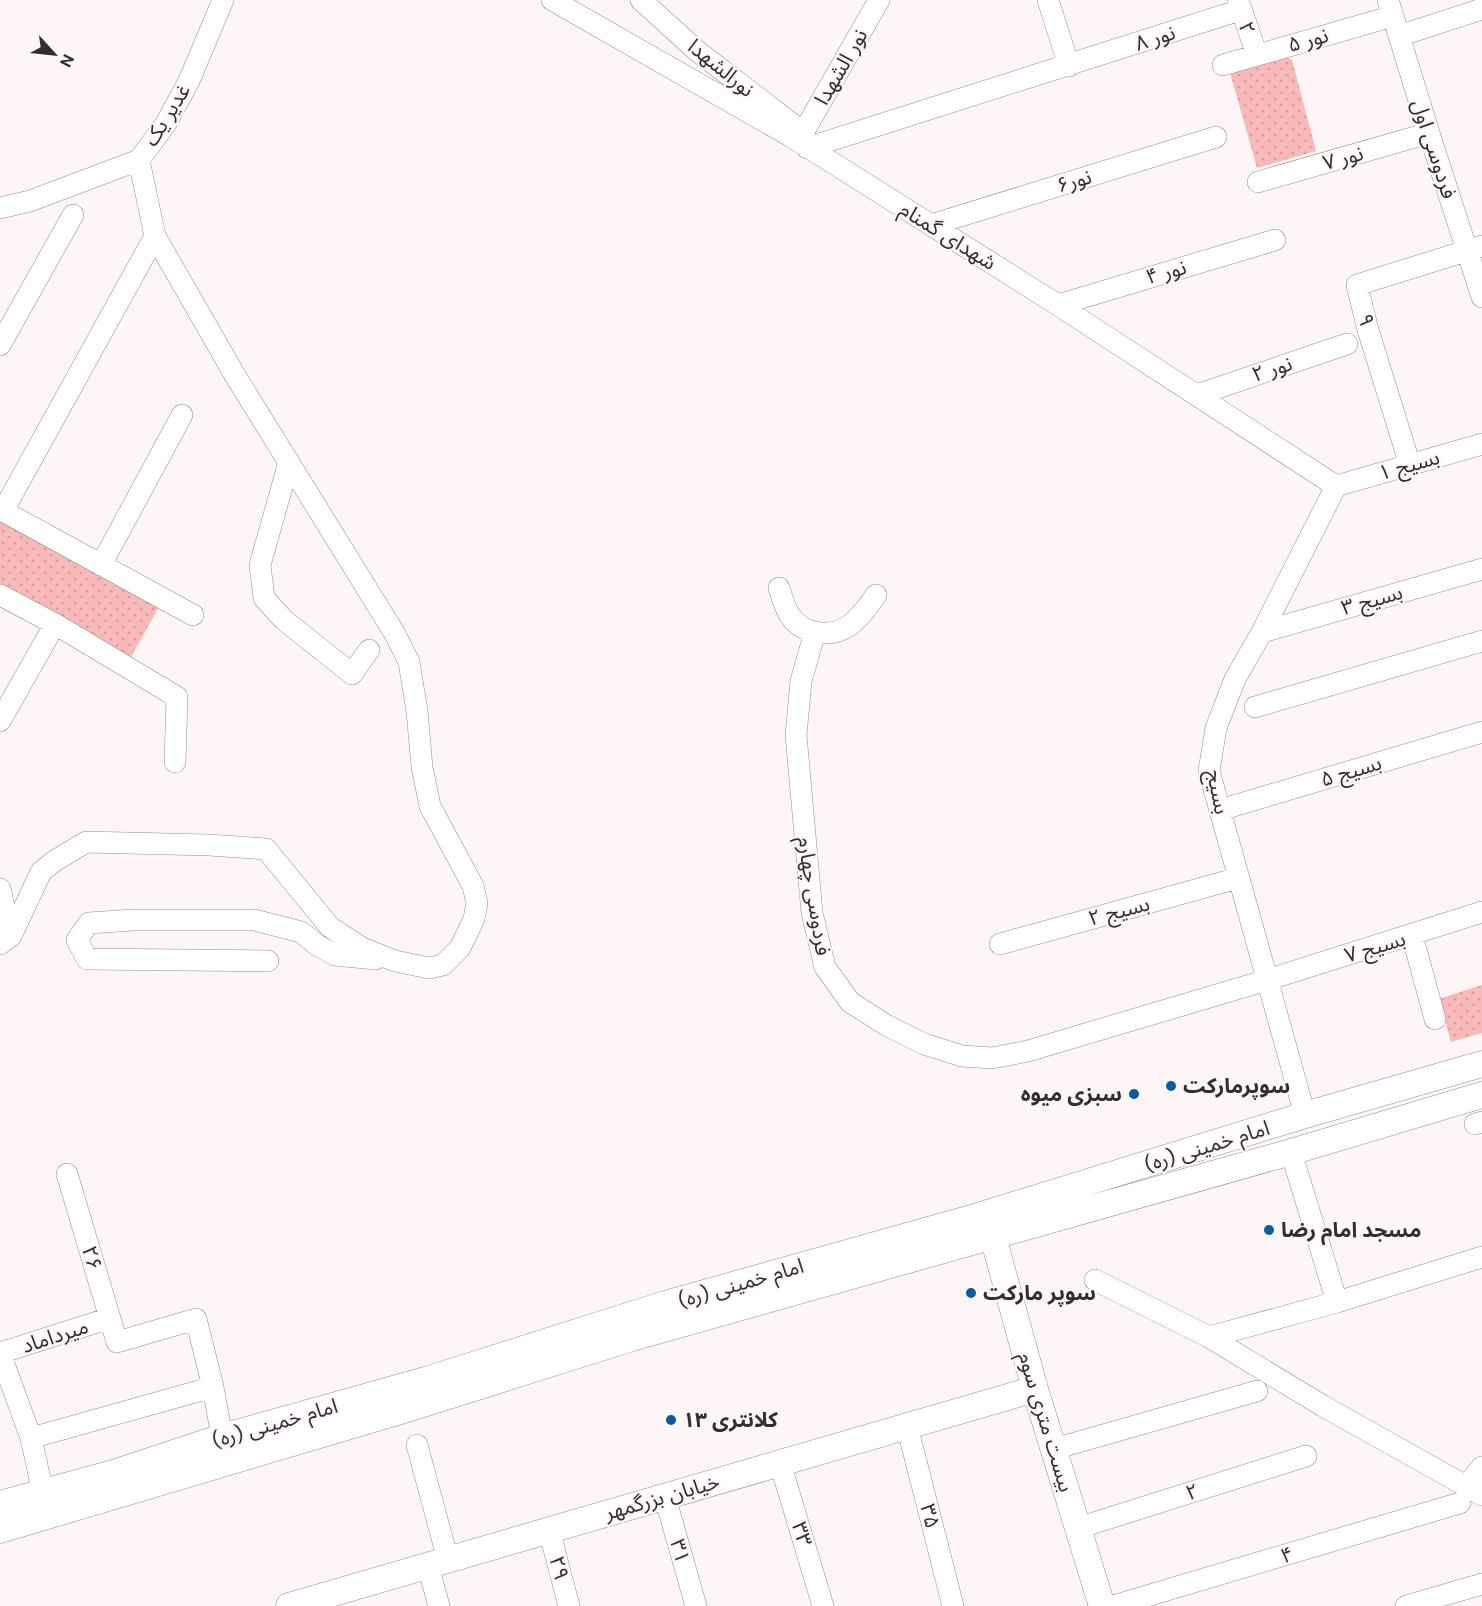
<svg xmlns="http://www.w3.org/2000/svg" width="1482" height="1606" font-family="'DM Sans','Noto Sans Arabic',sans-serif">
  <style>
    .grass { fill: url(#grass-dots) }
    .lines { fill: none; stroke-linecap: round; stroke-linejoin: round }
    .minor-casing { stroke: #938c8c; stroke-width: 22 }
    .major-casing { stroke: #938c8c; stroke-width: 27 }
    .minor { stroke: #fff; stroke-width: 21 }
    .major { stroke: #fff; stroke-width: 26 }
    .poi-dot { fill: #045ca9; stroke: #fef6f6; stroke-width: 2 }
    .labels { text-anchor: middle; stroke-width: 4.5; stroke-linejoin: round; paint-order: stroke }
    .street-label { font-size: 21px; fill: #312e2d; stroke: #fef6f6 }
    .poi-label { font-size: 21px; font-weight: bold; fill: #312e2d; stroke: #fef6f6; text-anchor: start }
  </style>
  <defs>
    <pattern id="grass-dots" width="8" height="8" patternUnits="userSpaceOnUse" patternTransform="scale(1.5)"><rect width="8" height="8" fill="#f8b9b9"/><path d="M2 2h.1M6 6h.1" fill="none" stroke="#d59f9f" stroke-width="1.8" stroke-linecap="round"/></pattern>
  </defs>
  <rect width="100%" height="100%" fill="#fef6f6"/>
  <!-- grass -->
  <path class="grass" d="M1281 53 1292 60 1316 151 1257 168 1229 69Z
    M0 520 160 605 130 659 0 585Z
    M1482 985V1033L1451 1042 1439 999Z"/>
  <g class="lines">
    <defs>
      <path id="minor" d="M552 0 790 136 1058 305 1336 486
        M641 0 696 50 796 127
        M1048 0 1069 66
        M1238 0 1257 55
        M1388 0 1429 133 1482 297
        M1399 36 1482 9
        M1223 65 1393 16
        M803 133 879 0
        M805 139 807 148 1240 10
        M1258 182 1429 133
        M0 208 30 201 139 160 165 125 189 81 223 0
        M931 225 1216 137
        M155 236 3 511 193 615
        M1058 305 1275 240
        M0 345 73 215
        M1197 395 1347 344
        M289 462 260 565 264 598 284 620 352 674 369 650
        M1410 465 1368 330 1357 285 1482 246
        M1336 486 1482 444
        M101 565 182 415
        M779 588C785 608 790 625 811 631 844 640 859 619 876 595
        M0 595 55 624 177 697 175 762
        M815 632 801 681 796 735 812 913 825 967 850 1002 886 1025 924 1044 962 1056 992 1058 1028 1051 1267 980 1482 912
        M1262 632 1482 569
        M1255 707 1482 641
        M0 721 55 624
        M1220 810 1482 732
        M0 889 11 936
        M1412 935 1435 1019
        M0 944 11 936 41 872 53 862 86 842 209 845 266 849 330 927 362 948 395 961 429 968 443 965 460 948 474 919 477 903 473 886 430 806 422 767 417 711 409 662 395 634 236 377 155 236 139 160
        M1000 944 1238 878
        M268 961 87 959 77 940 89 923 133 920H254L301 932 317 945 335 955 376 959
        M1305 1115 1209 771 1216 728 1235 679 1262 632 1336 486
        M1475 1124 1482 1122
        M1291 1152 1337 1302
        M67 1174 117 1342 196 1319 213 1387 222 1437
        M1095 1280 1209 1337 1323 1406 1482 1495
        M1209 1337 1337 1302 1482 1257
        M0 1353 31 1438 43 1493
        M0 1353 110 1318
        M907 1426 953 1606
        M31 1438 213 1387
        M417 1445 448 1560
        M1054 1449 1257 1391
        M780 1463 823 1606
        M1466 1486 1482 1467
        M665 1497 696 1606
        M1078 1528 1306 1456
        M549 1530 569 1606
        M428 1566 439 1606
        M1113 1606 1460 1503
        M1406 1606 1482 1584"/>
      <path id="major" d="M993 1237 1035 1389 1102 1606
        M0 1504 113 1473 222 1437 429 1379 665 1304 975 1217 1305 1115 1482 1064
        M0 1530 407 1409 632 1338 1291 1152 1482 1095
        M289 1606 1035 1389"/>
    </defs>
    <!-- minor casing -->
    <use href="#minor" class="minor-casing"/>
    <!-- major casing -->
    <use href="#major" class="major-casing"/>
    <!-- minor -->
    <use href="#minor" class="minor"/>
    <!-- major -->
    <use href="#major" class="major"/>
  </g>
  <!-- markers -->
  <g class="poi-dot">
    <circle cx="1171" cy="1086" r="6"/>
    <circle cx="1134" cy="1094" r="6"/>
    <circle cx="1269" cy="1230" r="6"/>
    <circle cx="971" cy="1293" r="6"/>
    <circle cx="671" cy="1420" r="6"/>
  </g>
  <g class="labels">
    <!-- street labels -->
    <g class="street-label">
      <text transform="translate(1247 28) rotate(70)" y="7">۲</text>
      <text transform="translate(1155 38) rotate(-18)" y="7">نور ۸</text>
      <text transform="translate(1308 40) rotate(-16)" y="7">نور ۵</text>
      <text transform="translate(841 67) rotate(-60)" y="7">نور الشهدا</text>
      <text transform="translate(721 68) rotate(39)" y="7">نورالشهدا</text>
      <text transform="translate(167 115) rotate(-58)" y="7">غدیر یک</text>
      <text transform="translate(1434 149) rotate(72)" y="7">فردوسی اول</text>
      <text transform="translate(1343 158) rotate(-16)" y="7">نور ۷</text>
      <text transform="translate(1074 181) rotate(-17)" y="7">نور۶</text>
      <text transform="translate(948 236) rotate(32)" y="7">شهدای گمنام</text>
      <text transform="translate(1166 272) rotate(-16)" y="7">نور ۴</text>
      <text transform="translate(1366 320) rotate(75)" y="7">۹</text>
      <text transform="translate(1272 369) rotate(-18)" y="7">نور ۲</text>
      <text transform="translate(1409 465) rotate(-16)" y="7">بسیج ۱</text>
      <text transform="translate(1372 600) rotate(-16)" y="7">بسیج ۳</text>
      <text transform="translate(1351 771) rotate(-17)" y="7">بسیج ۵</text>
      <text transform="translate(1218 792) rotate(79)" y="7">بسیج</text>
      <text transform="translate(814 896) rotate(81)" y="7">فردوسی چهارم</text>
      <text transform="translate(1119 911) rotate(-15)" y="7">بسیج ۲</text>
      <text transform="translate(1375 947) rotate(-17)" y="7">بسیج ۷</text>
      <text transform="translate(1207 1146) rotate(-17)" y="7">امام خمینی (ره)</text>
      <text transform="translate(92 1258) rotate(73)" y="7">۲۶</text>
      <text transform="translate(741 1283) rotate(-16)" y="7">امام خمینی (ره)</text>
      <text transform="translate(55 1336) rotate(-18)" y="7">میرداماد</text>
      <text transform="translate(1046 1422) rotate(73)" y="7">بیست متری سوم</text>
      <text transform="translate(275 1423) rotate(-16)" y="7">امام خمینی (ره)</text>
      <text transform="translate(1192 1492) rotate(-18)" y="7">۲</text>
      <text transform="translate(662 1497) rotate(-16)" y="7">خیابان بزرگمهر</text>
      <text transform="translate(930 1516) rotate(76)" y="7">۳۵</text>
      <text transform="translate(802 1534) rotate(73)" y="7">۳۳</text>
      <text transform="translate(680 1551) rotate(74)" y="7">۳۱</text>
      <text transform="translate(1287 1555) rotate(-17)" y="7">۴</text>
      <text transform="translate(559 1568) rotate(75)" y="7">۲۹</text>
    </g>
    <!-- poi labels -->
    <g class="poi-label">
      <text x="1183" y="1093">سوپرمارکت</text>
      <text x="1122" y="1101" text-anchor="end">سبزی میوه</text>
      <text x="1281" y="1237">مسجد امام رضا</text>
      <text x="983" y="1300">سوپر مارکت</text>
      <text x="683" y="1427">کلانتری ۱۳</text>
    </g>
  </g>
  <!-- north arrow -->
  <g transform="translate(54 54) rotate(117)" stroke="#fef6f6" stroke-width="4.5" paint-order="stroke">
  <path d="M0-4.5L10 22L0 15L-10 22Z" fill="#312e2d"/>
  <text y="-9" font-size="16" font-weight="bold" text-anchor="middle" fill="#312e2d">N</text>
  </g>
</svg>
